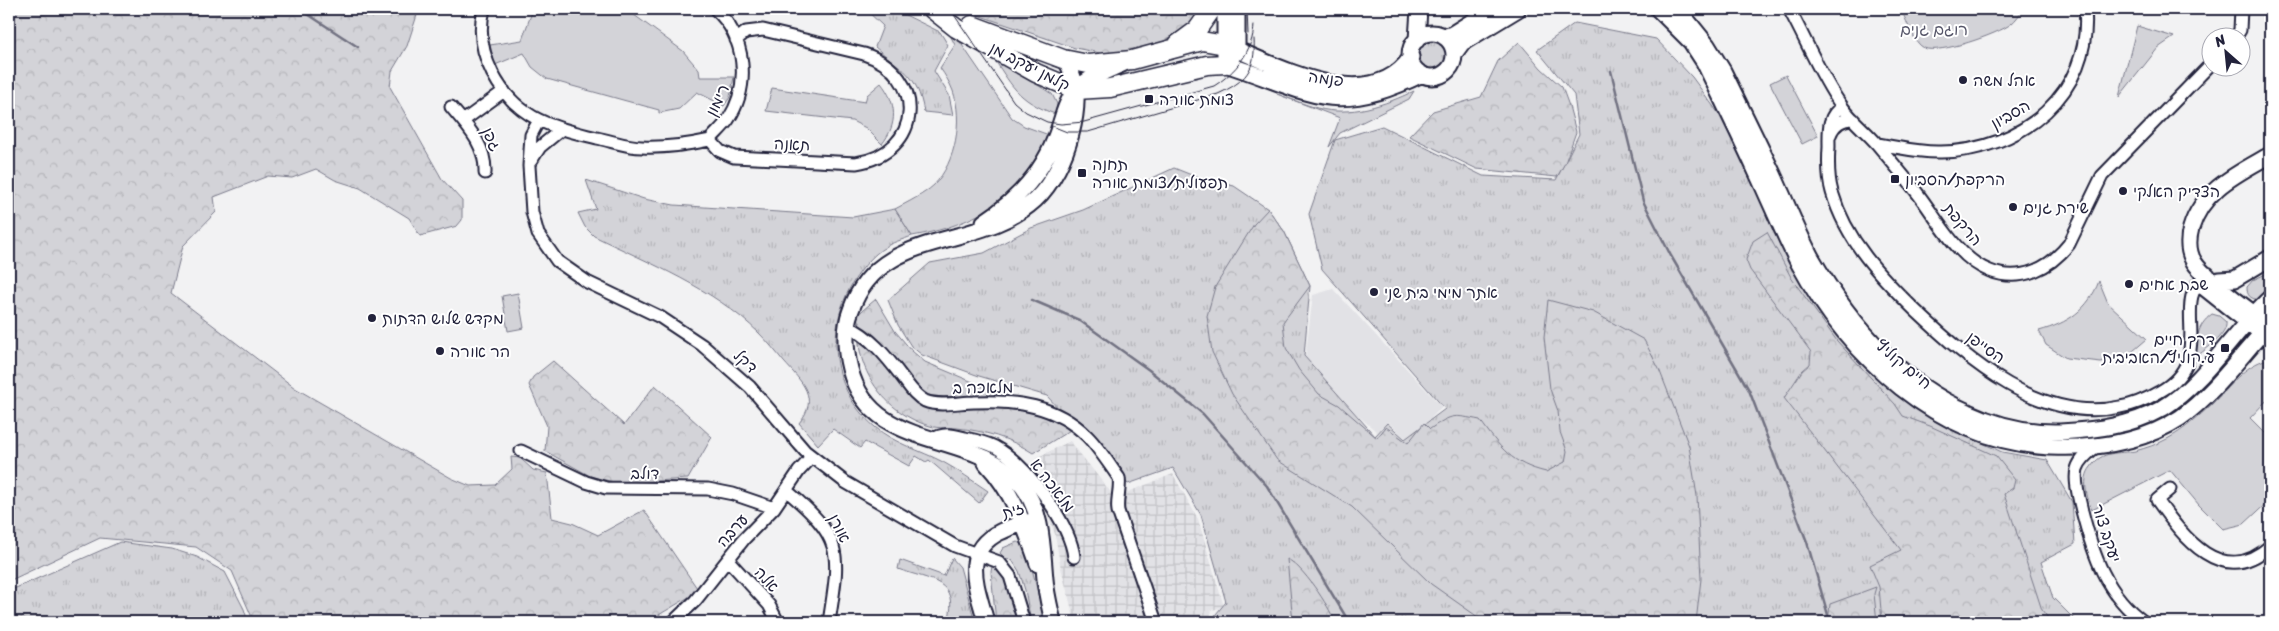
<svg xmlns="http://www.w3.org/2000/svg" width="2279" height="631" font-family="Sriracha,'Playpen Sans Hebrew',sans-serif">
  <style>
    .built { fill: #e2e2e6 }
    .industrial { fill: url(#industrial-grid) }
    .grass { fill: url(#grass-tufts); stroke: #7a7a8a }
    .forest { fill: url(#forest-crowns); stroke: #7a7a8a }
    .park { fill: #d3d3d8; stroke: #7a7a8a }
    .lines { fill: none; stroke-linecap: round; stroke-linejoin: round }
    .stream { stroke: #727282; stroke-width: 2.5 }
    .street-casing { stroke: #22223b; stroke-width: 15 }
    .secondary-casing { stroke: #22223b; stroke-width: 19 }
    .primary-casing { stroke: #22223b; stroke-width: 21 }
    .street { stroke: #fff; stroke-width: 11 }
    .secondary { stroke: #fff; stroke-width: 15 }
    .primary { stroke: #fff; stroke-width: 18 }
    .tram { stroke: #22223b; stroke-width: 1 }
    .poi-dot { fill: #22223b; stroke: #fff; stroke-width: 2 }
    .labels { text-anchor: middle; stroke-width: 4; stroke-linejoin: round; paint-order: stroke }
    .park-label { font-size: 16px; fill: #57576a; stroke: #fff }
    .street-label { font-size: 16px; fill: #22223b; stroke: #fff }
    .poi-label { font-size: 16px; fill: #22223b; stroke: #fff; text-anchor: start }
  </style>
  <defs>
    <pattern id="industrial-grid" width="8" height="8" patternUnits="userSpaceOnUse" patternTransform="scale(1.25)"><rect width="8" height="8" fill="#e2e2e6"/><path d="M0 4h8M4 0v8" fill="none" stroke="#c2c2c6"/></pattern>
    <pattern id="grass-tufts" width="24" height="20" patternUnits="userSpaceOnUse" patternTransform="scale(1.25)"><rect width="24" height="20" fill="#d3d3d8"/><path d="M3 7l-1-3M5 7V3M7 7l1-3M15 17l-1-3M17 17v-4M19 17l1-3" fill="none" stroke="#b5b5ba"/></pattern>
    <pattern id="forest-crowns" width="20" height="18" patternUnits="userSpaceOnUse" patternTransform="scale(1.25)"><rect width="20" height="18" fill="#d3d3d8"/><path d="M2 6a3 3 0 1 1 6 0M12 15a3 3 0 1 1 6 0" fill="none" stroke="#b5b5ba"/></pattern>
  </defs>
  <rect width="100%" height="100%" fill="#f2f2f3"/>
  <filter id="ink" filterUnits="userSpaceOnUse"><feTurbulence type="fractalNoise" baseFrequency=".02" numOctaves="2"/><feDisplacementMap in="SourceGraphic" scale="10" xChannelSelector="R" yChannelSelector="G"/><feConvolveMatrix kernelMatrix="1 2 1 2 8 2 1 2 1" color-interpolation-filters="sRGB"/></filter>
  <g filter="url(#ink)">
    <!-- built -->
    <path class="built" d="M1333 289 1442 407 1408 441 1388 422 1377 432 1314 378 1305 359 1313 295Z"/>
    <!-- industrial -->
    <path class="industrial" d="M1070 441 1113 495 1128 492 1173 474 1198 519 1224 607 1212 610 1209 622H1075L1060 564 1055 534 1048 516 1052 484 1036 458Z"/>
    <!-- grass -->
    <path class="grass" d="M865 9H893L940 32 948 45 934 71 949 95 953 115 924 112C917 73 903 71 875 47L883 26Z
      M1575 23 1656 39 1692 77 1727 125 1845 342 1896 395 1947 427 2002 452 2047 460 2072 502 2075 544 2041 562 2053 598 2077 622H1213L1216 614 1226 602 1201 515 1173 468 1128 484 1047 396 979 376 922 355 911 346 898 325 888 300 930 263 984 253 1031 228 1083 210 1174 168 1194 176 1234 186 1268 209 1284 231 1310 286 1304 356 1375 436 1387 423 1405 439 1445 409 1322 269 1309 214 1335 140 1382 126 1483 176 1556 180 1579 134 1574 95 1537 50Z
      M1415 55a17 17 0 1 1 34 0a17 17 0 1 1-34 0Z
      M586 180 644 199 674 205 853 217 895 209 912 236C902 240 892 242 884 248 874 254 866 264 860 272 824 320 828 388 875 427 895 444 920 450 943 462 958 470 973 481 988 491L979 503 929 460 926 462 916 456 909 466 865 442 860 448 833 429 818 445 799 423C820 398 802 382 784 362 776 352 768 342 759 333 713 288 651 264 594 236L585 227 578 213 596 209Z
      M120 542 172 549 197 557 225 572 244 609 248 622H9V591Z
      M1017 542 1025 545 1027 548 1045 622H1031L1025 590 1019 571 1012 560 1006 559 1000 553 1003 548Z
      M952 558 960 567 975 622H948C960 579 931 581 898 569L900 560 944 576Z"/>
    <!-- forest -->
    <path class="forest" d="M9 9H419L407 46 392 71 390 87 442 179 462 201V220L457 226 420 236 409 218 360 188 335 180 316 169 292 178 268 176 214 197 216 212 183 246 171 293 295 388 451 478 470 486 495 485 512 469 511 457 520 458 533 470 547 473 552 518 572 523 598 535 644 510 699 591 647 622H254L232 571 196 547 100 538 9 581Z
      M965 9H1202L1199 15 1182 30 1156 46 1110 55 1075 48 969 12Z
      M1519 42 1541 68 1562 87 1569 106 1576 132 1565 163 1557 177 1477 169 1409 136 1433 111 1481 97 1498 61Z
      M1268 209 1284 231 1310 286 1283 322 1286 348 1299 370 1319 394 1339 405 1377 438 1386 427 1408 443 1424 423 1430 429C1453 413 1454 415 1480 420 1500 448 1512 464 1546 472L1565 462 1567 451 1560 432 1558 411 1550 389 1544 337 1548 300 1593 312 1644 340 1659 369 1689 446 1697 496 1701 579 1696 622H1485L1431 584 1352 507 1277 460 1232 394 1212 352 1207 316 1215 287 1254 224Z
      M1767 232 1792 279 1837 341 1895 404 1903 416 1930 426 1996 456 2015 480 2013 488 2004 494 2042 610 2051 622H1882L1879 587 1870 565 1901 550 1784 398 1802 371 1810 364 1811 352 1750 270 1746 260 1753 241Z
      M876 299 895 331 912 351 925 362 987 388 1020 407 1049 415 1072 429 1033 453C1010 438 984 431 957 428 949 427 939 429 930 426 886 414 851 367 860 321L843 327Z
      M553 361 624 425 655 385 712 437 688 479 619 483 592 477 545 451 547 426 529 385 533 377Z
      M1287 559C1302 565 1329 606 1335 622H1293Z
      M993 561 1005 572 1011 601 1019 622H996L991 572Z
      M1876 587 1874 594 1877 622H1828L1830 604Z"/>
    <!-- park -->
    <path class="park" d="M533 9H626L683 51 699 70 700 77H734L730 97 724 106 697 92 679 109 659 113V110L547 79 532 67 524 53 495 65 490 45 522 40Z
      M1907 9H2023C2020 14 2016 20 2011 24 1998 34 1939 55 1924 48 1913 42 1908 23 1902 12Z
      M2137 26 2174 37 2158 48 2119 97Z
      M951 37 960 42 1012 118 1024 126 1049 135C1045 144 1041 155 1036 164 1008 207 960 228 912 236L895 209C908 202 923 195 934 185 956 162 963 120 953 91 950 83 945 75 940 68L955 45Z
      M990 53 1010 64 1023 76 1052 94 1057 104 1055 114C1016 100 1012 85 990 53Z
      M1786 75 1818 136 1802 144 1770 83Z
      M881 83C897 103 898 124 882 144L866 128 852 121 766 111 772 88 865 102 867 95Z
      M1414 91 1409 99 1340 133 1329 147 1340 118 1277 94C1290 99 1304 104 1317 108 1350 117 1385 105 1414 91Z
      M2270 272V294L2258 300C2250 298 2247 296 2247 287L2253 280Z
      M2099 281 2108 303 2147 339 2126 357 2101 362 2066 358 2046 345 2039 331C2068 323 2088 310 2099 281Z
      M518 293 524 328 508 331 502 296Z
      M2212 314 2219 316 2226 322C2228 336 2205 349 2196 357 2197 339 2196 326 2212 314Z
      M2268 359 2270 360V400L2265 402 2250 418 2270 438V500L2244 524 2223 529 2199 505 2170 470 2092 510C2087 497 2081 479 2091 467 2102 450 2118 454 2135 451 2146 448 2158 444 2167 439 2184 430 2198 417 2212 404 2229 387 2244 365 2268 359Z"/>
    <g class="lines">
      <!-- stream -->
      <path class="stream" d="M300 9 358 47
        M1611 71 1643 201 1671 256 1749 390 1807 542 1830 622
        M1032 300 1079 320 1149 370 1203 414 1267 486 1349 622"/>
      <defs>
        <path id="street" d="M484 9C473 52 499 100 539 120 557 129 577 133 597 138 612 141 627 147 642 147 665 148 687 145 710 140
          M1789 9C1805 38 1822 79 1841 105 1851 120 1866 131 1877 144 1891 161 1905 177 1918 194 1938 220 1958 259 1990 271 2021 283 2050 268 2069 244L2102 176 2212 63
          M2235 38 2240 30 2241 9
          M451 107C468 127 486 145 485 173
          M1842 107C1827 116 1829 131 1829 147 1828 162 1828 178 1832 192 1846 241 1881 277 1916 311 1969 361 2041 424 2120 407 2134 405 2147 399 2159 392 2220 359 2167 301 2207 275
          M539 120 531 135 529 166 532 212 538 234 557 261 587 282 660 317 702 345 750 387 805 451 845 482 955 546 999 562 1010 576 1024 622
          M463 121 504 91
          M1830 135C1834 124 1842 119 1853 119
          M710 140 720 151 734 157 856 163C923 153 928 75 864 54L763 30 746 32 736 40
          M710 140C716 133 723 127 728 120 751 85 746 37 715 9
          M1877 144C1898 147 1919 153 1941 152 2021 151 2093 93 2085 9
          M531 161 540 147 562 129
          M847 326C870 336 887 357 902 377 909 386 915 396 925 401 939 407 960 402 974 402 1015 400 1056 405 1087 436 1099 448 1109 464 1119 478 1121 488 1116 500 1118 511L1156 622
          M932 440C943 432 953 435 965 438 975 440 985 442 995 447 1025 463 1070 523 1074 557
          M2097 446C2089 452 2080 459 2077 469 2074 481 2079 498 2082 511 2093 554 2106 595 2144 622
          M521 451 586 482 606 488 708 489 733 494 774 508
          M2170 489 2157 500C2183 537 2222 589 2270 546
          M787 491C844 539 840 552 829 622
          M728 560 769 605 778 622
          M673 622 695 601 744 539 774 508 799 471 812 457"/>
        <path id="secondary" d="M1225 9V55
          M1658 9 1691 42 1704 62C1722 99 1740 136 1757 173 1771 203 1783 233 1798 262 1849 357 1938 441 2050 447 2094 449 2142 443 2180 418 2215 393 2241 355 2270 324
          M1678 9 1707 45 1723 71C1740 106 1757 140 1773 174 1786 202 1797 231 1811 257 1848 321 1899 382 1968 412 1998 426 2027 433 2060 432 2096 430 2131 426 2163 408 2204 383 2234 331 2270 298
          M1410 55a22 22 0 1 1 44 0a22 22 0 1 1-44 0Z
          M1444 37 1452 34 1492 9
          M1417 40 1419 9
          M1225 45C1275 64 1370 119 1411 57
          M1454 54 1462 43 1518 9
          M1231 58 1237 50V9
          M1225 64C1311 91 1332 119 1422 74
          M984 222C1016 201 1041 175 1055 139 1062 123 1064 104 1076 90 1088 77 1110 70 1126 62
          M2207 275 2203 281 2206 289 2270 340
          M2211 284 2219 280 2235 279 2270 258
          M2261 319C2246 308 2203 277 2194 262 2188 252 2188 239 2191 228 2203 189 2237 174 2270 155
          M986 463C1014 493 1025 527 1038 564
          M986 622C978 589 959 552 1000 532 1012 527 1021 522 1034 521
          M1053 622C1050 608 1046 593 1045 579 1042 548 1043 514 1023 487 976 426 872 456 850 369 845 349 844 328 851 310 880 226 978 252 1035 200 1053 183 1065 157 1071 134 1078 108 1079 84 1066 60"/>
        <path id="primary" d="M932 9 956 28 1036 73 1076 90 1110 88 1207 65 1225 64
          M972 25 1063 59 1088 64 1132 60 1202 41 1225 45
          M1178 44 1197 30 1212 9"/>
      </defs>
      <!-- street casing -->
      <use href="#street" class="street-casing"/>
      <!-- secondary casing -->
      <use href="#secondary" class="secondary-casing"/>
      <!-- primary casing -->
      <use href="#primary" class="primary-casing"/>
      <!-- street -->
      <use href="#street" class="street"/>
      <!-- secondary -->
      <use href="#secondary" class="secondary"/>
      <!-- primary -->
      <use href="#primary" class="primary"/>
      <!-- tram -->
      <path class="tram" d="M950 9 1014 102 1026 112 1047 122 1061 124 1084 122 1214 86C1236 72 1253 51 1254 25
        M1247 9 1248 34
        M1052 126 1067 132H1088L1218 94C1246 81 1256 70 1254 39"/>
    </g>
  </g>
  <!-- markers -->
  <g class="poi-dot">
    <circle cx="1963" cy="80" r="5"/>
    <rect x="1144" y="94" width="10" height="10" rx="2.5"/>
    <rect x="1077" y="168" width="10" height="10" rx="2.5"/>
    <rect x="1890" y="174" width="10" height="10" rx="2.5"/>
    <circle cx="2123" cy="191" r="5"/>
    <circle cx="2013" cy="207" r="5"/>
    <circle cx="2129" cy="284" r="5"/>
    <circle cx="1374" cy="292" r="5"/>
    <circle cx="372" cy="318" r="5"/>
    <rect x="2220" y="343" width="10" height="10" rx="2.5"/>
    <circle cx="440" cy="351" r="5"/>
  </g>
  <g class="labels">
    <!-- park labels -->
    <g class="park-label">
      <text x="1934" y="35">רוגם גנים</text>
    </g>
    <!-- street labels -->
    <g class="street-label">
      <text transform="translate(1030 66) rotate(27)" y="6">קלמן יעקב מן</text>
      <text transform="translate(1326 78) rotate(8)" y="6">פנמה</text>
      <text transform="translate(717 100) rotate(-64)" y="6">רימון</text>
      <text transform="translate(2010 114) rotate(-30)" y="6">הסביון</text>
      <text transform="translate(492 139) rotate(66)" y="6">גפן</text>
      <text transform="translate(792 144) rotate(3)" y="6">תאנה</text>
      <text transform="translate(1963 224) rotate(50)" y="6">הרקפת</text>
      <text transform="translate(1986 347) rotate(35)" y="6">הסייפן</text>
      <text transform="translate(746 361) rotate(43)" y="6">דקל</text>
      <text transform="translate(1904 364) rotate(40)" y="6">חיים קוליץ</text>
      <text transform="translate(983 387) rotate(-1)" y="6">מלאכה ב</text>
      <text x="645" y="479">דולב</text>
      <text transform="translate(1053 485) rotate(53)" y="6">מלאכה א</text>
      <text transform="translate(1013 510) rotate(-17)" y="6">זית</text>
      <text transform="translate(840 528) rotate(63)" y="6">אורן</text>
      <text transform="translate(732 530) rotate(-48)" y="6">ערבה</text>
      <text transform="translate(2107 533) rotate(72)" y="6">יעקב צור</text>
      <text transform="translate(767 579) rotate(48)" y="6">אלה</text>
    </g>
    <!-- poi labels -->
    <g class="poi-label">
      <text x="1973" y="86">אהל משה</text>
      <text x="1159" y="105">צומת אורה</text>
      <text x="1092" y="170">תחנה<tspan x="1092" dy="18">תפעולית/צומת אורה</tspan></text>
      <text x="1905" y="185">הרקפת/הסביון</text>
      <text x="2133" y="197">הצדיק האלקי</text>
      <text x="2023" y="213">שירת גנים</text>
      <text x="2139" y="290">שבת אחים</text>
      <text x="1384" y="298">אתר מימי בית שני</text>
      <text x="382" y="324">מקדש שלוש הדתות</text>
      <text x="2215" y="345" text-anchor="end">דרך חיים<tspan x="2215" dy="18">ע.קוליץ/האביבית</tspan></text>
      <text x="450" y="357">הר אורה</text>
    </g>
  </g>
  <!-- margin -->
  <rect width="2279" height="631" fill="none" stroke="#fff" stroke-width="30"/>
  <rect x="15" y="15" width="2249" height="601" fill="none" stroke="#22223b" stroke-width="2" filter="url(#ink)"/>
  <!-- north arrow -->
  <g transform="translate(2226 52) rotate(333)"><circle r="24" fill="#ffffff" stroke="#a7a7b1"/>
  <path d="M0-4L9 19L0 12L-9 19Z" fill="#22223b"/>
  <text y="-8" font-size="14" font-weight="bold" text-anchor="middle" fill="#22223b">N</text>
  </g>
</svg>
